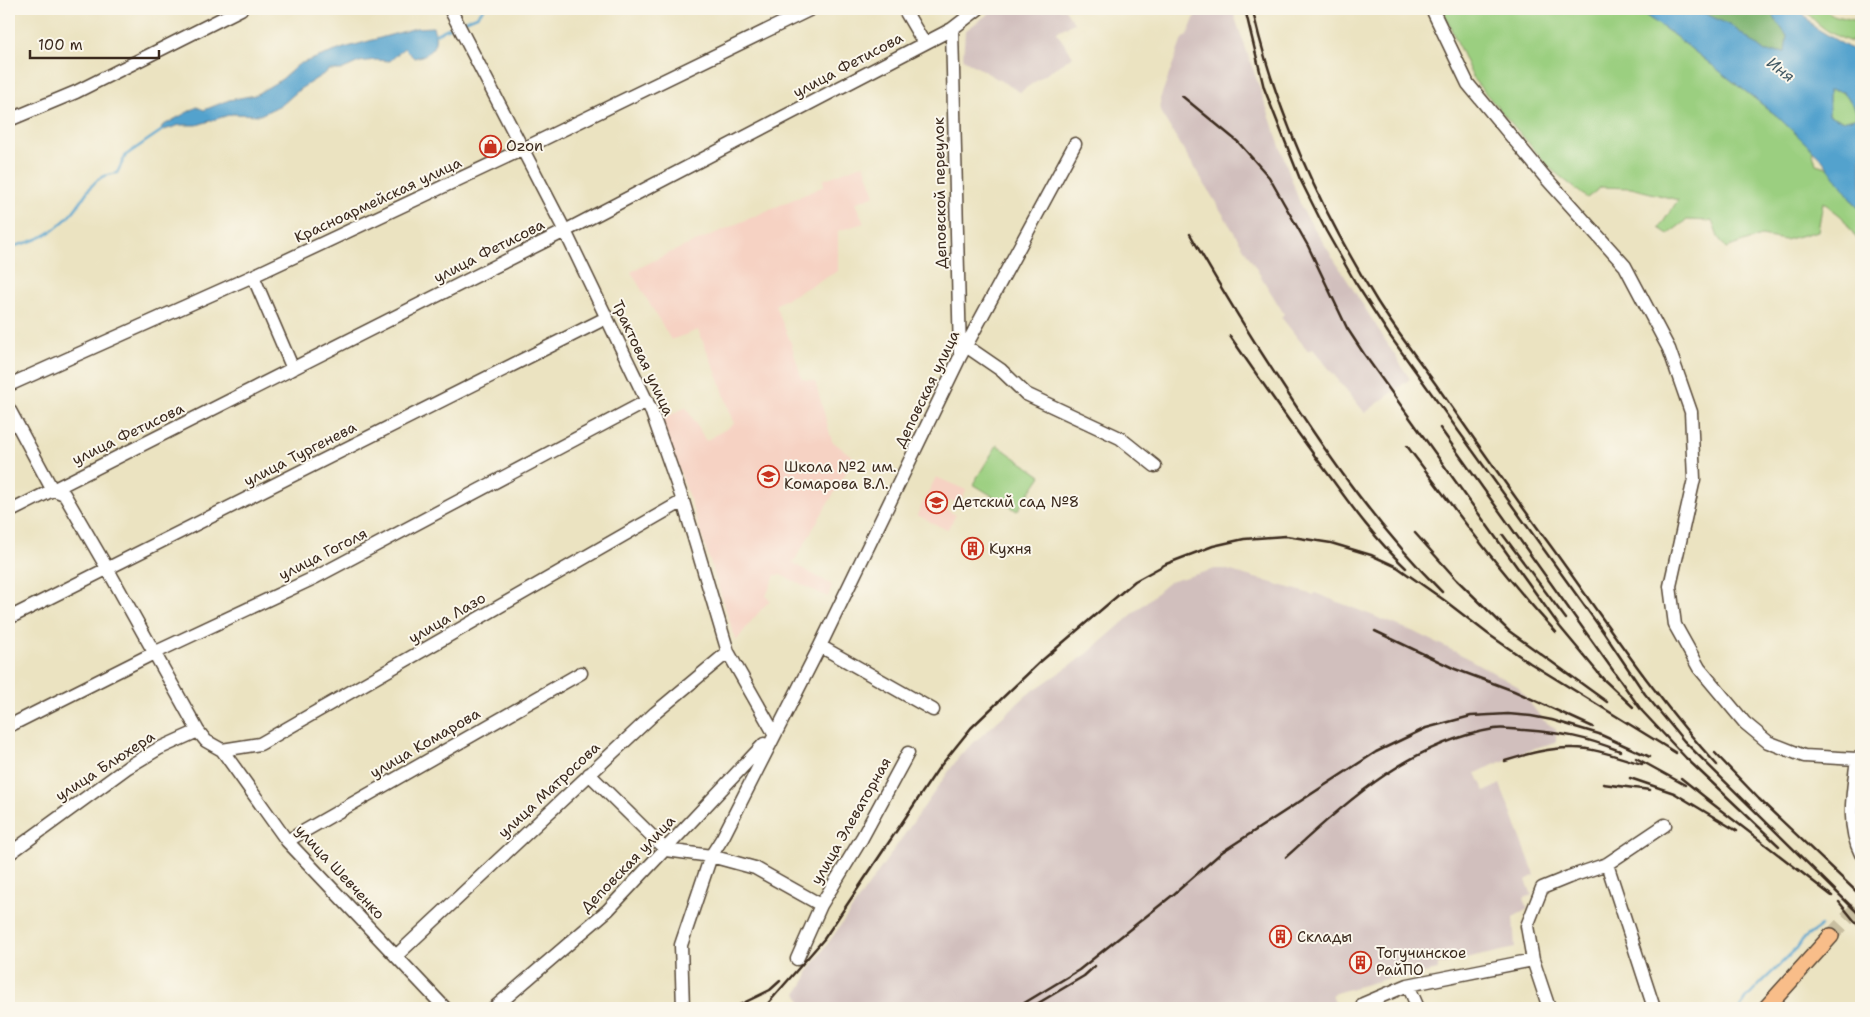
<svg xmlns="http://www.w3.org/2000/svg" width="1870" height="1017" font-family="'Shantell Sans',sans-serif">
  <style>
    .built { fill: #f6d2c3 }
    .industrial { fill: #d1bfbd }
    .green { fill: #9bcf80; stroke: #6b7c4f }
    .forest { fill: #7cb26e; stroke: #5c6e46 }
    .water { fill: #52a2cd; stroke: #466676; fill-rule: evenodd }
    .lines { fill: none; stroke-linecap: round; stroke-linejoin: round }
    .stream { stroke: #52a2cd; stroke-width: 2.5 }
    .major-tunnel { stroke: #c8bea0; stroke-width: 15; stroke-dasharray: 15 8; stroke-linecap: butt }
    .minor-casing { stroke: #554636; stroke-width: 15 }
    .major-casing { stroke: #554636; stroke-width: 18 }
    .minor { stroke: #fff; stroke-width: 12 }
    .major { stroke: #f8bd89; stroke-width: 15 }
    .rail { stroke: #3b2a1e; stroke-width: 2.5 }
    .labels { text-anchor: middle; stroke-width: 4; stroke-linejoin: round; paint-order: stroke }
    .street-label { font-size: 15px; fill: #3b2a1e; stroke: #fbf7ec }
    .poi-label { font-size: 15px; fill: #3b2a1e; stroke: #fbf7ec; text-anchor: start }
    .water-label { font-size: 16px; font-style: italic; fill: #445a64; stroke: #fbf7ec }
  </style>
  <rect width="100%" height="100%" fill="#fbf7ec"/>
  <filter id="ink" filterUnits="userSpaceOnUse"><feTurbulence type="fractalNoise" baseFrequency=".02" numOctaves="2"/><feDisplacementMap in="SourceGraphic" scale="10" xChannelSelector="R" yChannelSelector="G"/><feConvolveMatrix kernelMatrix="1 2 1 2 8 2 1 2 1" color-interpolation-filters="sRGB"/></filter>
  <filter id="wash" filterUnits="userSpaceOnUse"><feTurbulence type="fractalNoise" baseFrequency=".0096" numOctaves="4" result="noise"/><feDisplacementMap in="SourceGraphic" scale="20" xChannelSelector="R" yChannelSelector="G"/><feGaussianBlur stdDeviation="1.12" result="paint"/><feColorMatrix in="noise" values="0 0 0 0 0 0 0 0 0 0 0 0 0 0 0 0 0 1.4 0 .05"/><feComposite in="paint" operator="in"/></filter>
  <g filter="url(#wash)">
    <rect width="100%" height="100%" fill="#ebe3c1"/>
    <!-- built -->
    <path class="built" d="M864 164 875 195 855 203 864 223 838 231V271L775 305 791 343 802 379 815 381 832 441 853 457 847 471 793 563 832 585 828 597 781 575H775L766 596 770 600 753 619 736 641 690 500 661 420 686 407 706 441 734 424 719 379 698 330 671 340 631 272 665 255 824 186 823 180Z
      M936 477 966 490 959 504 950 500 945 509 956 515 947 530 917 515Z"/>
    <!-- industrial -->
    <path class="industrial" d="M995 9H1065L1074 23 1056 32 1073 56 1020 92 963 59 965 31Z
      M1198 9H1232L1302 209 1410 379 1365 413 1313 349 1308 351 1281 317 1284 314 1161 113 1160 99 1182 39 1187 36Z
      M1215 569H1224L1314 595 1315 593 1417 633 1462 655 1517 686 1543 720 1556 729V742L1535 748 1491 766 1476 773 1485 792 1500 784 1535 875 1526 880 1532 895 1524 898 1528 909 1513 917 1515 948 1438 965V970L1399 979 1397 972 1392 977 1332 994 1337 1008H804L797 993 808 975 807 973 961 754 1028 694 1087 654 1169 582Z"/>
    <!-- green -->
    <path class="green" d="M1442 9H1636L1671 33 1777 116 1812 149 1816 164 1829 168 1861 212V245L1842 217 1823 202 1818 231 1785 240 1761 236 1726 248 1718 237 1712 221 1687 220 1668 234 1659 228 1678 200 1631 188 1601 187 1587 198 1551 169 1474 80Z
      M1804 9H1826L1832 15 1858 21 1861 30 1851 42C1830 34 1819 27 1804 9Z
      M1829 90 1843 92 1854 106 1858 117 1843 121 1829 115Z
      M997 445 1041 476 1017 511 973 484Z"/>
    <!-- forest -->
    <path class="forest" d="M1696 9H1768L1787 36 1786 52H1765L1733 27Z"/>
    <!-- water -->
    <path class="water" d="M1636 9H1696L1733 27 1765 52H1785L1787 36 1768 9H1800L1814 27 1861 55V212L1820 157 1777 116 1671 33ZM1829 90 1843 92 1854 106 1858 117 1843 121 1829 115Z
      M433 27C440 45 431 55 414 58L404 48 390 61 376 60 359 62 341 70H330L300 89 283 104 260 115 232 114 197 125H180L161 131 162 126 197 107 204 110 229 100 255 95 282 79 299 64 344 48 416 28Z"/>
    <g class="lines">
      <!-- stream -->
      <path class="stream" d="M462 22 477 16 484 9
        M436 34 455 25
        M9 247C36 242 53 234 72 213 82 202 89 184 102 177 106 175 112 174 117 173L126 155 161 131
        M1740 1008 1747 998 1762 982 1797 948 1803 939 1821 926"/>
    </g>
  </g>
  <g filter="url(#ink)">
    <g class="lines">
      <!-- major-tunnel -->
      <path class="major-tunnel" d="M1831 936 1861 904"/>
      <defs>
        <path id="minor" d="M450 9 565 231 651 410 683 501 728 652 774 733
          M904 9 924 43
          M1432 9 1468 84 1545 177 1625 266 1669 349 1691 412 1694 479 1670 586 1675 625 1699 668 1745 723 1768 742 1804 756 1857 759 1861 757
          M952 29 960 354
          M9 120 76 92 241 9
          M253 276 293 369
          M966 346 1001 370 1026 394 1120 438 1155 466
          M9 385 253 276 523 149 811 9
          M9 409 52 489 64 494 107 568 198 731
          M9 512 565 231 952 29 978 9
          M9 618 606 318
          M820 646 933 710
          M9 726 154 653 316 577 647 401
          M222 750 260 744 683 501
          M1857 759C1853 791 1846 825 1861 854
          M589 774 666 850 711 856 755 868 821 905 797 959
          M287 841 581 673
          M9 854 128 767 158 749 198 731 206 741 222 750 287 841 445 1008
          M1607 864 1654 1008
          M821 905 862 838 908 753
          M396 956 655 713 728 652
          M1408 985 1418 1008
          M494 1008 608 910 764 744
          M683 1008 681 945 711 856 723 837 820 646 960 357 1075 144
          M1362 1008 1363 1004 1408 985 1533 960
          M1549 1008 1533 960 1527 926 1542 888 1569 877 1607 864 1665 825"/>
        <path id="major" d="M1766 1008 1831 936"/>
      </defs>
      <!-- minor casing -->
      <use href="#minor" class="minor-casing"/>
      <!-- major casing -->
      <use href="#major" class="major-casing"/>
      <!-- minor -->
      <use href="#minor" class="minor"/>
      <!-- major -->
      <use href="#major" class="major"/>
      <!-- rail -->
      <path class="rail" d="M1245 9 1264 88 1300 179 1326 231 1355 282 1390 336 1604 633 1645 694 1684 741 1861 916
        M1254 16C1278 118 1322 212 1377 301 1398 334 1422 364 1444 396 1479 446 1514 496 1550 545 1604 619 1655 698 1717 765
        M1182 96 1238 142 1269 177 1308 246 1347 328 1364 354 1560 627 1605 681
        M1190 234C1219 285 1250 336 1283 386 1330 459 1380 530 1442 592
        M1230 336C1263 384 1296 431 1331 478 1354 510 1377 541 1406 568
        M1440 428 1642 711 1686 758 1779 846
        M1407 446C1455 510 1502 574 1556 632
        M1415 533 1457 580 1509 631 1607 702
        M1503 535 1566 619
        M1375 631 1455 669 1514 691 1593 727
        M1600 676 1633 707
        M1715 753 1759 799 1861 896
        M1636 758 1685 785
        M1505 761C1527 754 1551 747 1574 748 1596 748 1620 758 1642 764
        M1630 778 1674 793 1737 831
        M1681 778 1711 802
        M1603 784 1650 790
        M1705 798 1832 896
        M1286 857C1347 802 1409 743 1494 729 1503 727 1515 730 1524 730 1563 733 1585 737 1620 751
        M1839 902 1861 929
        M733 1008 770 990 780 981
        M764 1008 824 939 938 769 971 728 1039 663 1135 581 1166 564 1213 546 1244 539 1286 536 1331 543 1371 555 1397 567 1444 600 1488 634 1530 663 1676 753
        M1016 1008 1079 970 1174 894 1222 852 1376 752 1426 728 1471 716 1508 714 1531 716 1552 720 1599 734 1650 757
        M1030 1008 1084 976 1095 966"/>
    </g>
  </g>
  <!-- icons -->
  <defs>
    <symbol id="shop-ring" viewBox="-11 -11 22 22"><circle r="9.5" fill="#fbf7ec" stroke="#c8321e" stroke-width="1.5"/><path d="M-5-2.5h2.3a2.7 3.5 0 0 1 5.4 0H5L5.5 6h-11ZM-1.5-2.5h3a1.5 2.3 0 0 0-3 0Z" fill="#c8321e"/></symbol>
    <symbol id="school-ring" viewBox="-11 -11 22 22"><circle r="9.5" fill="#fbf7ec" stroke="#c8321e" stroke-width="1.5"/><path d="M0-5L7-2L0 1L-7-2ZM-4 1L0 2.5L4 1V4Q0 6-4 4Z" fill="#c8321e"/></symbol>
    <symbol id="building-ring" viewBox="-11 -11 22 22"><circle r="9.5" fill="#fbf7ec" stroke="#c8321e" stroke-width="1.5"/><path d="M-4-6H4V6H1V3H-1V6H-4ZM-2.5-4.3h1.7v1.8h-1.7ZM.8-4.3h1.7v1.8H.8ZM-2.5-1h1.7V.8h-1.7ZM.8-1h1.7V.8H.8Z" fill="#c8321e"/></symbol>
  </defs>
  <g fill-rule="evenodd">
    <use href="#shop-ring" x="478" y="134" width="25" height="25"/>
    <use href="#school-ring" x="756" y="464" width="25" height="25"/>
    <use href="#school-ring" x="924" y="490" width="25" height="25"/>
    <use href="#building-ring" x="960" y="536" width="25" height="25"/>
    <use href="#building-ring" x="1268" y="924" width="25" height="25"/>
    <use href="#building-ring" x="1348" y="950" width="25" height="25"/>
  </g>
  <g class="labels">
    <!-- street labels -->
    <g class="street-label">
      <text transform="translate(848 65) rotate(-28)" y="5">улица Фетисова</text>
      <text transform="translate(940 193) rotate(-91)" y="5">Деповской переулок</text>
      <text transform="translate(378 200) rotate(-25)" y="5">Красноармейская улица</text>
      <text transform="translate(489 251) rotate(-27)" y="5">улица Фетисова</text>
      <text transform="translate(643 358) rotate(65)" y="5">Трактовая улица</text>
      <text transform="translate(927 389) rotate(-64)" y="5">Деповская улица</text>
      <text transform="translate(128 434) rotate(-26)" y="5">улица Фетисова</text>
      <text transform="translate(300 454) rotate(-27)" y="5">улица Тургенева</text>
      <text transform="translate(323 554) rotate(-27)" y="5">улица Гоголя</text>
      <text transform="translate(447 618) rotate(-30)" y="5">улица Лазо</text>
      <text transform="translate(425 743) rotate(-30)" y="5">улица Комарова</text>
      <text transform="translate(105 766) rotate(-33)" y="5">улица Блюхера</text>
      <text transform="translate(549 790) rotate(-43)" y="5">улица Матросова</text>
      <text transform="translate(851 821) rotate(-60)" y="5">улица Элеваторная</text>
      <text transform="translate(628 864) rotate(-46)" y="5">Деповская улица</text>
      <text transform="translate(340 872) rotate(47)" y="5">улица Шевченко</text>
    </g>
    <!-- poi labels -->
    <g class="poi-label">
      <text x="506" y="151">Ozon</text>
      <text x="784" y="472">Школа №2 им.<tspan x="784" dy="17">Комарова В.Л.</tspan></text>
      <text x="953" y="507">Детский сад №8</text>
      <text x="989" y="554">Кухня</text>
      <text x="1297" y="942">Склады</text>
      <text x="1376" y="958">Тогучинское<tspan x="1376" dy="17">РайПО</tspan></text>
    </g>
    <!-- water labels -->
    <g class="water-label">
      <text transform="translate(1781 69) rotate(37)" y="6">Иня</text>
    </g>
  </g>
  <!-- margin -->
  <rect width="1870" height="1017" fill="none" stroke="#fbf7ec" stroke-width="30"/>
  <!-- scale -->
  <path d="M30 50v8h129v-8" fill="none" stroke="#3b2a1e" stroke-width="2.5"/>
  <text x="38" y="50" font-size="15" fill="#3b2a1e" stroke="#fbf7ec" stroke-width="4" paint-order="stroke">100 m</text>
</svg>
